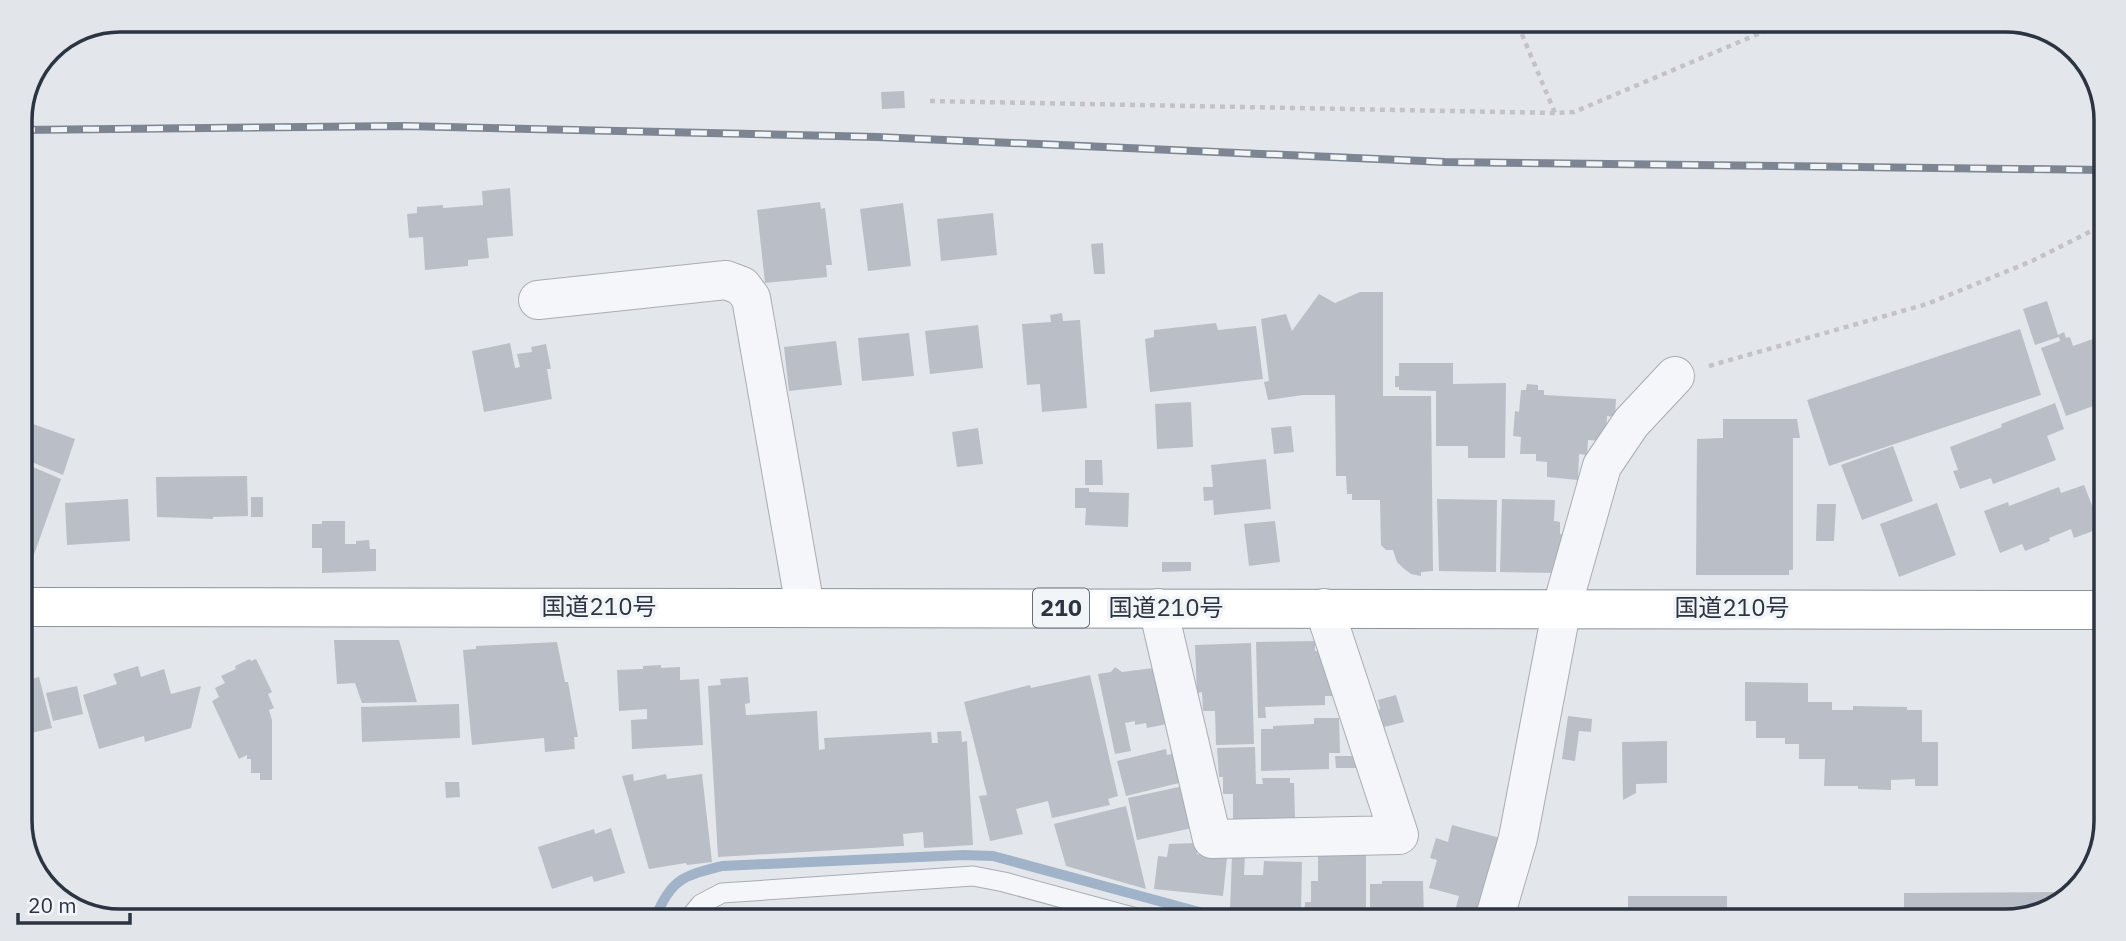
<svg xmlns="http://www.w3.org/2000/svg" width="2126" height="941" font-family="'IBM Plex Sans','Noto Sans JP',sans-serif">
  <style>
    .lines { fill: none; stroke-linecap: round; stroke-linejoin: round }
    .stream { stroke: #a0b3c8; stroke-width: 10 }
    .building { fill: #babfc7 }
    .lane-casing { stroke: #a8adb4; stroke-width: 21 }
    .street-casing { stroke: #a8adb4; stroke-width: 40 }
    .highway-casing { stroke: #8b93a0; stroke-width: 40 }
    .path { stroke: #c1c3c9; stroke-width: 4.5; stroke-dasharray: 5 5; stroke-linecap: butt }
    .lane { stroke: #f5f6f9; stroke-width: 19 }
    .street { stroke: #f5f6f9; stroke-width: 38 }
    .highway { stroke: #fff; stroke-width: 38 }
    .rail-casing { stroke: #7d8593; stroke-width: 8 }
    .rail { stroke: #f2f5f8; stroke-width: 5; stroke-dasharray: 16; stroke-linecap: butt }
    .labels { text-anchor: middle; stroke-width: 7; stroke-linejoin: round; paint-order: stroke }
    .shield { fill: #f2f5f8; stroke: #676d78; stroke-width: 2 }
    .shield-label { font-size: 23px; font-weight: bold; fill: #2c3341 }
    .street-label { font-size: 24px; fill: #2c3341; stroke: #f2f5f8 }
    .rim { fill: none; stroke: #2c3341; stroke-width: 3.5 }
  </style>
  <rect width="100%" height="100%" fill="#e3e6ea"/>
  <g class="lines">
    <!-- stream -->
    <path class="stream" d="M656 916C672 878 684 876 722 866L963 855 993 856 1225 919"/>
  </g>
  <!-- building -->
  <path class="building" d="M904 91 905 108 882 109 881 92Z
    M510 188 513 236 487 238 489 258 468 260V266L425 270 423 237 409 238 407 214 417 213V207L443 205V208L483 205 482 191Z
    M820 202 821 209 825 208 832 265H826L827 277 765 283 757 210Z
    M903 203 911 266 868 271 860 209Z
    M993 213 997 255 941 261 937 219Z
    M1103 243 1105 274H1094L1091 244Z
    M1360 292H1383V396H1431L1433 571 1421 572V576L1411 574 1403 568 1397 562 1393 550H1386L1381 545 1380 500H1352V494H1347L1346 476H1336L1335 395H1303L1268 400 1264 382 1269 381 1261 319 1286 314 1292 331 1319 294 1335 303Z
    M2047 301 2058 335 2064 332 2066 338 2070 337 2073 346 2104 335V402L2066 416 2041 348 2060 341 2059 337 2035 345 2023 309Z
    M1062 313 1063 321 1080 320 1087 408 1042 412 1040 384 1027 385 1022 324 1051 322 1050 315Z
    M1216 323 1218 330 1256 326 1263 379 1150 392 1145 339 1154 337V330Z
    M978 325 983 368 930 374 925 331Z
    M2020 329 2041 395 1829 466 1807 400Z
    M909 333 914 376 862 381 858 338Z
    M836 341 842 385 789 391 784 347Z
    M510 343 515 368 520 367 517 354 532 352 531 347 546 344 551 369H547L552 399 484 412 472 351Z
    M1399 363H1453V384L1506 383 1505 458H1468V446H1436V391L1399 390V387H1395V376H1399Z
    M1527 384 1538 385V390H1544V395L1616 399 1615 417 1607 416 1606 441 1588 440 1587 455 1579 454 1578 480 1547 477V462L1536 461V454H1520L1521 437 1513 436 1515 411 1519 412 1521 390H1526Z
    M1191 402 1193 447 1157 449 1155 404Z
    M2055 403 2064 429 2047 436 2056 460 1993 484 1991 478 1960 489 1953 471 1958 470 1950 447 2002 427 2001 424Z
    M1723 419H1797L1800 438H1793V570H1789V575H1696L1697 439 1723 438Z
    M33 424 75 439 63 475 22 458Z
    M1291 426 1294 452 1274 454 1271 428Z
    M978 428 983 464 957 467 952 432Z
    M1893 446 1913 501 1862 520 1841 465Z
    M1266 459 1271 509 1214 515 1213 500 1204 501 1203 487H1213L1211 465Z
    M1085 460H1102L1103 485H1085Z
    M19 461 61 479 31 563 19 559Z
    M247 476 248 516 213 517V519L157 517 156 477Z
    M2084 485 2101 528 2074 538 2071 529 2049 538 2050 541 2025 551 2022 544 2000 553 1984 511 2008 502 2009 506 2059 487 2061 493Z
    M1075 488H1089V492L1129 493 1128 527 1085 525 1086 508H1075Z
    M251 497H263V517H251Z
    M128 499 130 541 67 545 65 503Z
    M1437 499 1497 500 1496 572 1439 571Z
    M1502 499 1555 500 1554 521 1560 522V534L1564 535V573L1500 572Z
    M1937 503 1956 555 1899 577 1880 524Z
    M1817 504H1836L1834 541H1816Z
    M322 521H345V544H356V541L369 540 370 549H376V571L322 573V548H312V524H322Z
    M1275 521 1280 562 1249 566 1244 524Z
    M1162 562H1191V571L1162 572Z
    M334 640H399L417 702 362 703 355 683 337 684Z
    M1315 641V651H1325L1334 696H1325V705L1265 707 1266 718H1258L1256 642Z
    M557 642 565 682H568L578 737H574L575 749 545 752 544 738 472 745 463 650 476 649V646Z
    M1251 643 1254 744 1216 745 1215 711H1203L1202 692 1197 693 1195 645Z
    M250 659 251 661 256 659 272 692 268 694 274 708 269 710 272 720V780H260V773H251V759H247V755L239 759 212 701 219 697 215 688 225 683 221 676 236 669 235 666Z
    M661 665V668L680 667V680L699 679 703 745 632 749 631 720 647 719V709L619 711 617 670 643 669V666Z
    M138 666 141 677 164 669 171 694 201 686 191 728 145 742 144 736 99 749 83 695 117 684 113 674Z
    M1115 667 1122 672 1161 667 1172 723 1147 728 1146 723 1135 725V721L1125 723 1131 751 1115 754 1098 674 1111 672Z
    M1090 675 1118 796 1108 799 1110 805 1052 818 1048 801 1016 809 1023 834 990 841 979 796 987 795 964 702 1030 685 1031 688Z
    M39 677 52 728 19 736V682Z
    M748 677 750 703 745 704 746 715 817 711 819 750 825 749 824 738 931 732 932 743H938L937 732 961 731 962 742 967 741 973 845 924 848 923 832 903 834 904 846 718 857 708 686 721 685 720 679Z
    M1745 682 1808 683V702H1832V710H1853V706L1907 707V710H1922V742H1938V786H1915V779L1891 780V790L1858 789V786H1824L1825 759H1799V744H1785V738H1756V721H1745Z
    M77 686 83 714 53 721 46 693Z
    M1396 695 1404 722 1380 728 1376 711 1380 709 1378 700Z
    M459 704 460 738 362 742 361 707Z
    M1568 716 1592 719 1591 732 1579 731 1575 761 1562 759Z
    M1314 718H1339L1340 753H1329V769L1261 771V729H1273V726L1314 724Z
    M1667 741V783L1636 784V793L1623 800 1622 742Z
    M1255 747 1256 784H1263L1262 778H1290V783H1294L1295 819 1233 824V794H1223V777H1219L1217 748Z
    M1166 749 1167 755 1179 752 1187 781 1126 796 1117 761Z
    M1335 756H1361V768H1336Z
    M633 774 634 781 666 774 667 779 702 774 712 862 687 865 686 863 649 869 622 776Z
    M445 782H459L460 797 446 798Z
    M1188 785 1197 827 1137 840 1128 798Z
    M1126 806 1146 889 1066 866 1054 824Z
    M1452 825 1504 839 1481 920H1470L1454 915 1459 896 1429 888 1437 860 1430 858 1436 838 1448 842Z
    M611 828 625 873 594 882 592 876 552 889 538 847 594 829 595 834Z
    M1197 843V854L1227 858 1223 896 1154 889 1158 856 1167 857 1169 844Z
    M1318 854H1366V919H1304L1305 902H1311V881H1318Z
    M1232 855H1245L1244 875H1263L1264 861 1302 862 1301 913 1248 914 1249 910H1230Z
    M1382 881H1423L1424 919H1370V884H1382Z
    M2054 892V907L2007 922 1904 921V893Z
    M1628 896H1727V921L1628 920Z"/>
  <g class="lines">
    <defs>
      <path id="lane" d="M691 916 701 904 722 893 973 876 1004 882 1136 918"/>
      <path id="street" d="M538 300 726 280 742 286 751 298 805 607
        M1158 608 1212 839 1399 835 1324 608
        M1494 920 1518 838 1562 607 1602 466 1631 423 1675 376"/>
      <path id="highway" d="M19 607 2102 610"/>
    </defs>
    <!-- lane casing -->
    <use href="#lane" class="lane-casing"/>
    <!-- street casing -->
    <use href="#street" class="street-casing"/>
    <!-- highway casing -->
    <use href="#highway" class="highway-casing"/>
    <!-- path -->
    <path class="path" d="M1518 25 1555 113 1574 112 1777 26
      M930 101 1555 113
      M1709 366 1927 304 2032 261 2105 224"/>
    <!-- lane -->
    <use href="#lane" class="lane"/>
    <!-- street -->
    <use href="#street" class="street"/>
    <!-- highway -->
    <use href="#highway" class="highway"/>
    <defs>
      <path id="rail" d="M19 130 405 126 877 137 1445 162 2106 170"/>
    </defs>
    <!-- rail casing -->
    <use href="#rail" class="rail-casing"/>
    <!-- rail -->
    <use href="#rail" class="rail"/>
  </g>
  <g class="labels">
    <!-- shield labels -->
    <rect class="shield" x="1033" y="588.5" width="56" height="39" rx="5"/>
    <g class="shield-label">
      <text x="1061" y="616">210</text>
    </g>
    <!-- street labels -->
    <g class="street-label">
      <text x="599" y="615">国道210号</text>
      <text x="1166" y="616">国道210号</text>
      <text x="1732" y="616">国道210号</text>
    </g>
  </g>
  <!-- crop -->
  <path d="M0 0H2126V941H0ZM120 32H2006A88 88 0 0 1 2094 120V821A88 88 0 0 1 2006 909H120A88 88 0 0 1 32 821V120A88 88 0 0 1 120 32Z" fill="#e2e5e9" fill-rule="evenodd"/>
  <path class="rim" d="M120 32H2006A88 88 0 0 1 2094 120V821A88 88 0 0 1 2006 909H120A88 88 0 0 1 32 821V120A88 88 0 0 1 120 32Z"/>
  <!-- scale -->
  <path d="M18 913v10h112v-10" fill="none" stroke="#2c3341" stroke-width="3.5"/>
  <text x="28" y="913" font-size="21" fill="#2c3341" stroke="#f2f5f8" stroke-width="5" paint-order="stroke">20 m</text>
</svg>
